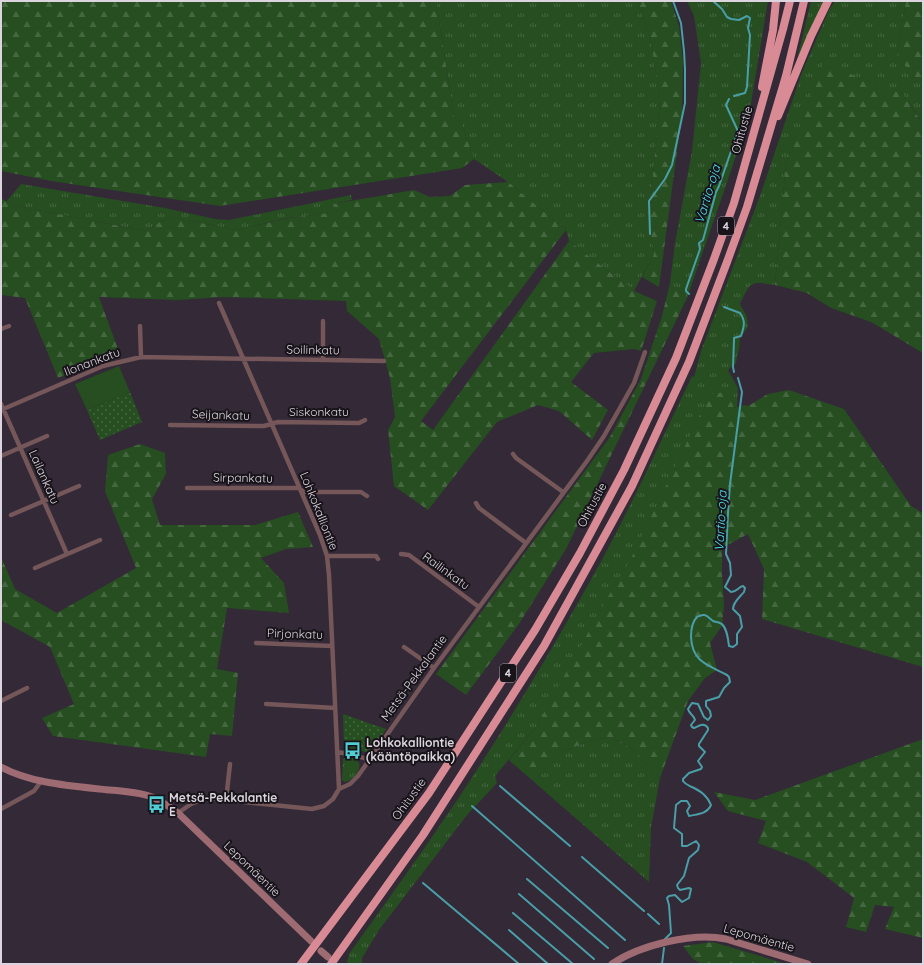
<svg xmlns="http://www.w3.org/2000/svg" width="924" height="965" font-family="Quicksand,sans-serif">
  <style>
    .grass { fill: url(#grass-tufts) }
    .forest { fill: url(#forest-firs) }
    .park { fill: url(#park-dots) }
    .pitch { fill: #264e20 }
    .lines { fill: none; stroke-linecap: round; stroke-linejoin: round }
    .stream { stroke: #4a9ea7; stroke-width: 2 }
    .street { stroke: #755659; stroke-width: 4.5 }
    .secondary { stroke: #9d6b71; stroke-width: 7 }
    .highway { stroke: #d88b94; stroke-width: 8 }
    .labels { text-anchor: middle; stroke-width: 4; stroke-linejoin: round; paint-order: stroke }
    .shield { fill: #18141a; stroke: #a19ba4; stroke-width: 1 }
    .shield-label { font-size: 11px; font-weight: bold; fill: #dcd5df }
    .street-label { font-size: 12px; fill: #dcd5df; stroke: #18141a }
    .poi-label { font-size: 12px; font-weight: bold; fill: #dcd5df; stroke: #18141a; text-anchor: start }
    .water-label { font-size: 13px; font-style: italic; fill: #4ce2ef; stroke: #18141a }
  </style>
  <defs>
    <pattern id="grass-tufts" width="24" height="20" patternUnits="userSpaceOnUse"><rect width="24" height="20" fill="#264e20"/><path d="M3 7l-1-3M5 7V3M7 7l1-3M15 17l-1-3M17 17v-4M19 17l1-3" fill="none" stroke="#456740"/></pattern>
    <pattern id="forest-firs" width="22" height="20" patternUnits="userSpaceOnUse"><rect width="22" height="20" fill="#264e20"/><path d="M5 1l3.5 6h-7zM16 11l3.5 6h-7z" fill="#456740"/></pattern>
    <pattern id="park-dots" width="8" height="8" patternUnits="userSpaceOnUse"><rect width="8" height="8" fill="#264e20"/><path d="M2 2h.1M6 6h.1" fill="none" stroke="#456740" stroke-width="1.8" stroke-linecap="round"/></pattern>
  </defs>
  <rect width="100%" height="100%" fill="#332937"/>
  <!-- grass -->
  <path class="grass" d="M436 1H637L650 36 660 100 649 217 654 254 634 291 569 241 566 230 508 182 474 159 461 122 454 117Z
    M687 1H768L751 103 733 165 687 298 670 283 675 243 692 151 701 63 694 16Z
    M811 1H824L794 72Z
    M835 1H906L897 54 923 85V123L901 92H887L824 62 786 163 775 285C750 281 751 281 740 304L747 317 748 327 740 338 739 349 737 356 736 363 728 370 738 388 737 407 733 408 628 565 536 727 495 776 497 783 467 815 379 930 362 958V964H349L347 962 349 954C390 897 431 840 469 782 513 715 554 646 593 576 629 511 660 443 692 376L694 377 701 351 760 196 801 75 829 10Z
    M21 184 165 208 215 219 229 220 351 195 352 200 333 204 334 211 322 214 288 218 236 230 171 217 160 222 146 231 11 205 6 202Z
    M610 737 633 749 660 778 651 828 649 882 533 781 563 752 588 741Z
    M344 757C370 756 358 779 345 782L342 780 343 760Z"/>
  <!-- forest -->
  <path class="forest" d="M1 1H436L454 117 461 122 474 159 462 168 220 206 51 181 1 171Z
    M637 1H671L679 26 683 62 682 114 659 287 642 277 654 254 649 217 660 100 650 36Z
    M906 1H923V86L906 67 897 54Z
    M824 61 887 92H901L919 118 923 123V353L871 322 831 308 807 293 775 285 786 163Z
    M508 182 566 230 421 421 433 430 569 241 634 291 657 301 641 351 634 349 594 353 571 382 608 410 592 440 559 411 538 405 497 422 428 510 394 486 388 430 395 417 390 378 379 339 347 311 346 301 223 297 178 300 99 297 119 352 58 378 25 298 1 295V198L11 205 146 231 160 222 171 217 236 230 289 218 322 214 334 211 333 204 414 190 430 197 450 196 465 185Z
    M670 283 687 298 566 549 519 624 466 695 436 674 610 437 641 379 662 316Z
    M789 390 844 409 911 506 923 513V667L762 619 764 569 748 534 722 548V573L724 606 722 626 710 643 717 670 705 678 688 701 660 778 633 749 610 737 588 741 563 752 533 781 509 760 536 727 609 595 628 565 710 394 727 392 734 408 744 405 748 406 768 394Z
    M140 444 165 453 166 474 152 499 160 525H255L298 512 313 547 286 549 261 558 284 583 289 613 227 608 217 669 238 673 232 736 210 734 206 757 53 736 42 718 74 704 50 647 1 620V557L15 589 57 613 136 568 105 491 108 455Z
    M923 739V938L885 929 894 907 875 905 866 932 846 927 854 898 807 862 758 843 766 821 728 811 714 792 755 800Z
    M713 942 786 964H701L692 958 683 946Z"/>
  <!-- park -->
  <path class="park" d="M130 392 142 422 100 440 87 410Z
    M343 714 386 729 370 753 344 747Z"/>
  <!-- pitch -->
  <path class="pitch" d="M119 366 130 392 87 410 75 384Z"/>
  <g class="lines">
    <!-- stream -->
    <path class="stream" d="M713 1 722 9 727 17 731 19 739 20 747 16 750 18 748 28 750 35 747 87 745 93 734 96
      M650 234 649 201 665 179 672 165 685 103V69L684 51 681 23 673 1
      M689 294 686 291V289L700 249 699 243 703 240 716 192 719 186 737 134V129L726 105 729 99
      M724 307 740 313C746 321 744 327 741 336L734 338V340L733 367 734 372
      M500 786 570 846
      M472 806 625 940
      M582 857 644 911
      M527 879 608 948
      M423 883 519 964
      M519 894 594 959
      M513 913 573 964
      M648 914 659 924
      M509 930 548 964
      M665 939 671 933 669 905 667 898 669 896 675 895 682 902 689 898 691 889 689 888 680 890 678 888 677 885 684 876 689 858 698 850 699 845 696 841 687 846H682V834L674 828 676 805 681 801H687L690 806 687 811 689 816C698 814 707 814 711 805 707 795 700 791 692 787 688 785 686 785 683 781V779L689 773 701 769 702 767 698 761 705 752 699 746V744L708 730V728C704 722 699 726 694 728L692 727 691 725 695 720C694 715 689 714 688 709L692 703 698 704 704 717 708 720 711 716 710 711 706 706V701L719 697 724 688 730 682 729 677 727 675C708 665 692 662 691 637 691 630 692 622 697 617 706 612 707 617 713 621 715 622 718 622 720 623 727 626 728 639 729 646L733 647 737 644V634L742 627 740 616 733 609C733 602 740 597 744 592L745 588 743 586C738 587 737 592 731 592L725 587 731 575 730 563 726 554 728 513 730 484 742 392 738 378
      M662 964 664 948"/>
    <!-- street -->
    <path class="street" d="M219 303 320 535 327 556 329 575 339 789
      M140 326 141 357
      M1 329 9 326
      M323 360V321
      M1 404 67 554
      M1 410 103 366 141 357 384 361
      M170 425 264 426 278 422 359 423 365 420
      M513 454 516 458 563 492
      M1 456 47 436
      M187 488H299L305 492H361L367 496
      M476 503 479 508 526 543
      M11 515 79 486
      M401 554 409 555 479 607
      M327 556H376L378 559
      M35 568 100 540
      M256 643 332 646
      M404 647 434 668
      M1 701 27 688
      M266 704 335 708
      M337 752 355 755 369 760
      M226 800 230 764
      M1 809 34 791 42 780
      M178 813 191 804 206 798 312 809 324 806 333 799 339 789 350 784 358 776 434 668 587 461 604 436 634 383 645 352"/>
    <!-- secondary -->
    <path class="secondary" d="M1 767C33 784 73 786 109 790 123 791 138 792 152 797 161 801 170 807 178 813L311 941
      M321 951 328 957
      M612 964C640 945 693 932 726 939L808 964"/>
    <!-- highway -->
    <path class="highway" d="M762 87 773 30 776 1
      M778 116 811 36 828 1
      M301 964 429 793 535 630 580 553 624 470 676 358 714 259 734 203 783 29 790 1
      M331 964 423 835 544 646 632 486 689 362 727 262 747 207 786 76 804 1"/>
  </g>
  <!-- icons -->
  <defs>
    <symbol id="bus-bare" viewBox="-9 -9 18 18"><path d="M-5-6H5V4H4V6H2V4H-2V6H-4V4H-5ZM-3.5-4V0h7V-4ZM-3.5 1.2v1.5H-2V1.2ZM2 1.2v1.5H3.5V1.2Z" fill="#51ccd3" stroke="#18141a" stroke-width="2.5" paint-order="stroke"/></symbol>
  </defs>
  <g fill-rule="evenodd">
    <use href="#bus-bare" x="340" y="738" width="25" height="25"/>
    <use href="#bus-bare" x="144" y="792" width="25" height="25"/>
  </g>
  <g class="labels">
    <!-- shield labels -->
    <g class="shield">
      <rect x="718" y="217" width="16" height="18" rx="3"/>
      <rect x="500" y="664" width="16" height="18" rx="3"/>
    </g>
    <g class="shield-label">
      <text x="726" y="230">4</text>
      <text x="508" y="677">4</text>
    </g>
    <!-- street labels -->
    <g class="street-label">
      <text transform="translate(742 130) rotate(-74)" y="4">Ohitustie</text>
      <text transform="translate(313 350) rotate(1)" y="4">Soilinkatu</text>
      <text transform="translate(92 362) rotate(-21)" y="4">Ilonankatu</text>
      <text x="319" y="416">Siskonkatu</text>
      <text transform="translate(221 415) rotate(2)" y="4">Seijankatu</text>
      <text transform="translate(44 477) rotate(66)" y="4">Lailankatu</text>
      <text transform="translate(243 478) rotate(1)" y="4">Sirpankatu</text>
      <text transform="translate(592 505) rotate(-62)" y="4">Ohitustie</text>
      <text transform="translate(319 511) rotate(68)" y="4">Lohkokalliontie</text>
      <text transform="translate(446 571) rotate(36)" y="4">Railinkatu</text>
      <text transform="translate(295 634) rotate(2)" y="4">Pirjonkatu</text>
      <text transform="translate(414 678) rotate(-54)" y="4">Metsä-Pekkalantie</text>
      <text transform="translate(409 799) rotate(-54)" y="4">Ohitustie</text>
      <text transform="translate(252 869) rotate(44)" y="4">Lepomäentie</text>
      <text transform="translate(759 938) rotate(16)" y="4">Lepomäentie</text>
    </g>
    <!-- poi labels -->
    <g class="poi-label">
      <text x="366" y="747">Lohkokalliontie<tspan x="366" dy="14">(kääntöpaikka)</tspan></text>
      <text x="169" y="802">Metsä-Pekkalantie<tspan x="169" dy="14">E</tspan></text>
    </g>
    <!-- water labels -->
    <g class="water-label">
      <text transform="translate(707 194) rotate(-73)" y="5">Vartio-oja</text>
      <text transform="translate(720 521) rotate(-87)" y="5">Vartio-oja</text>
    </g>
  </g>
  <!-- border -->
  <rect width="924" height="965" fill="none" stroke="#dcd5df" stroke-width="4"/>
</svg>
